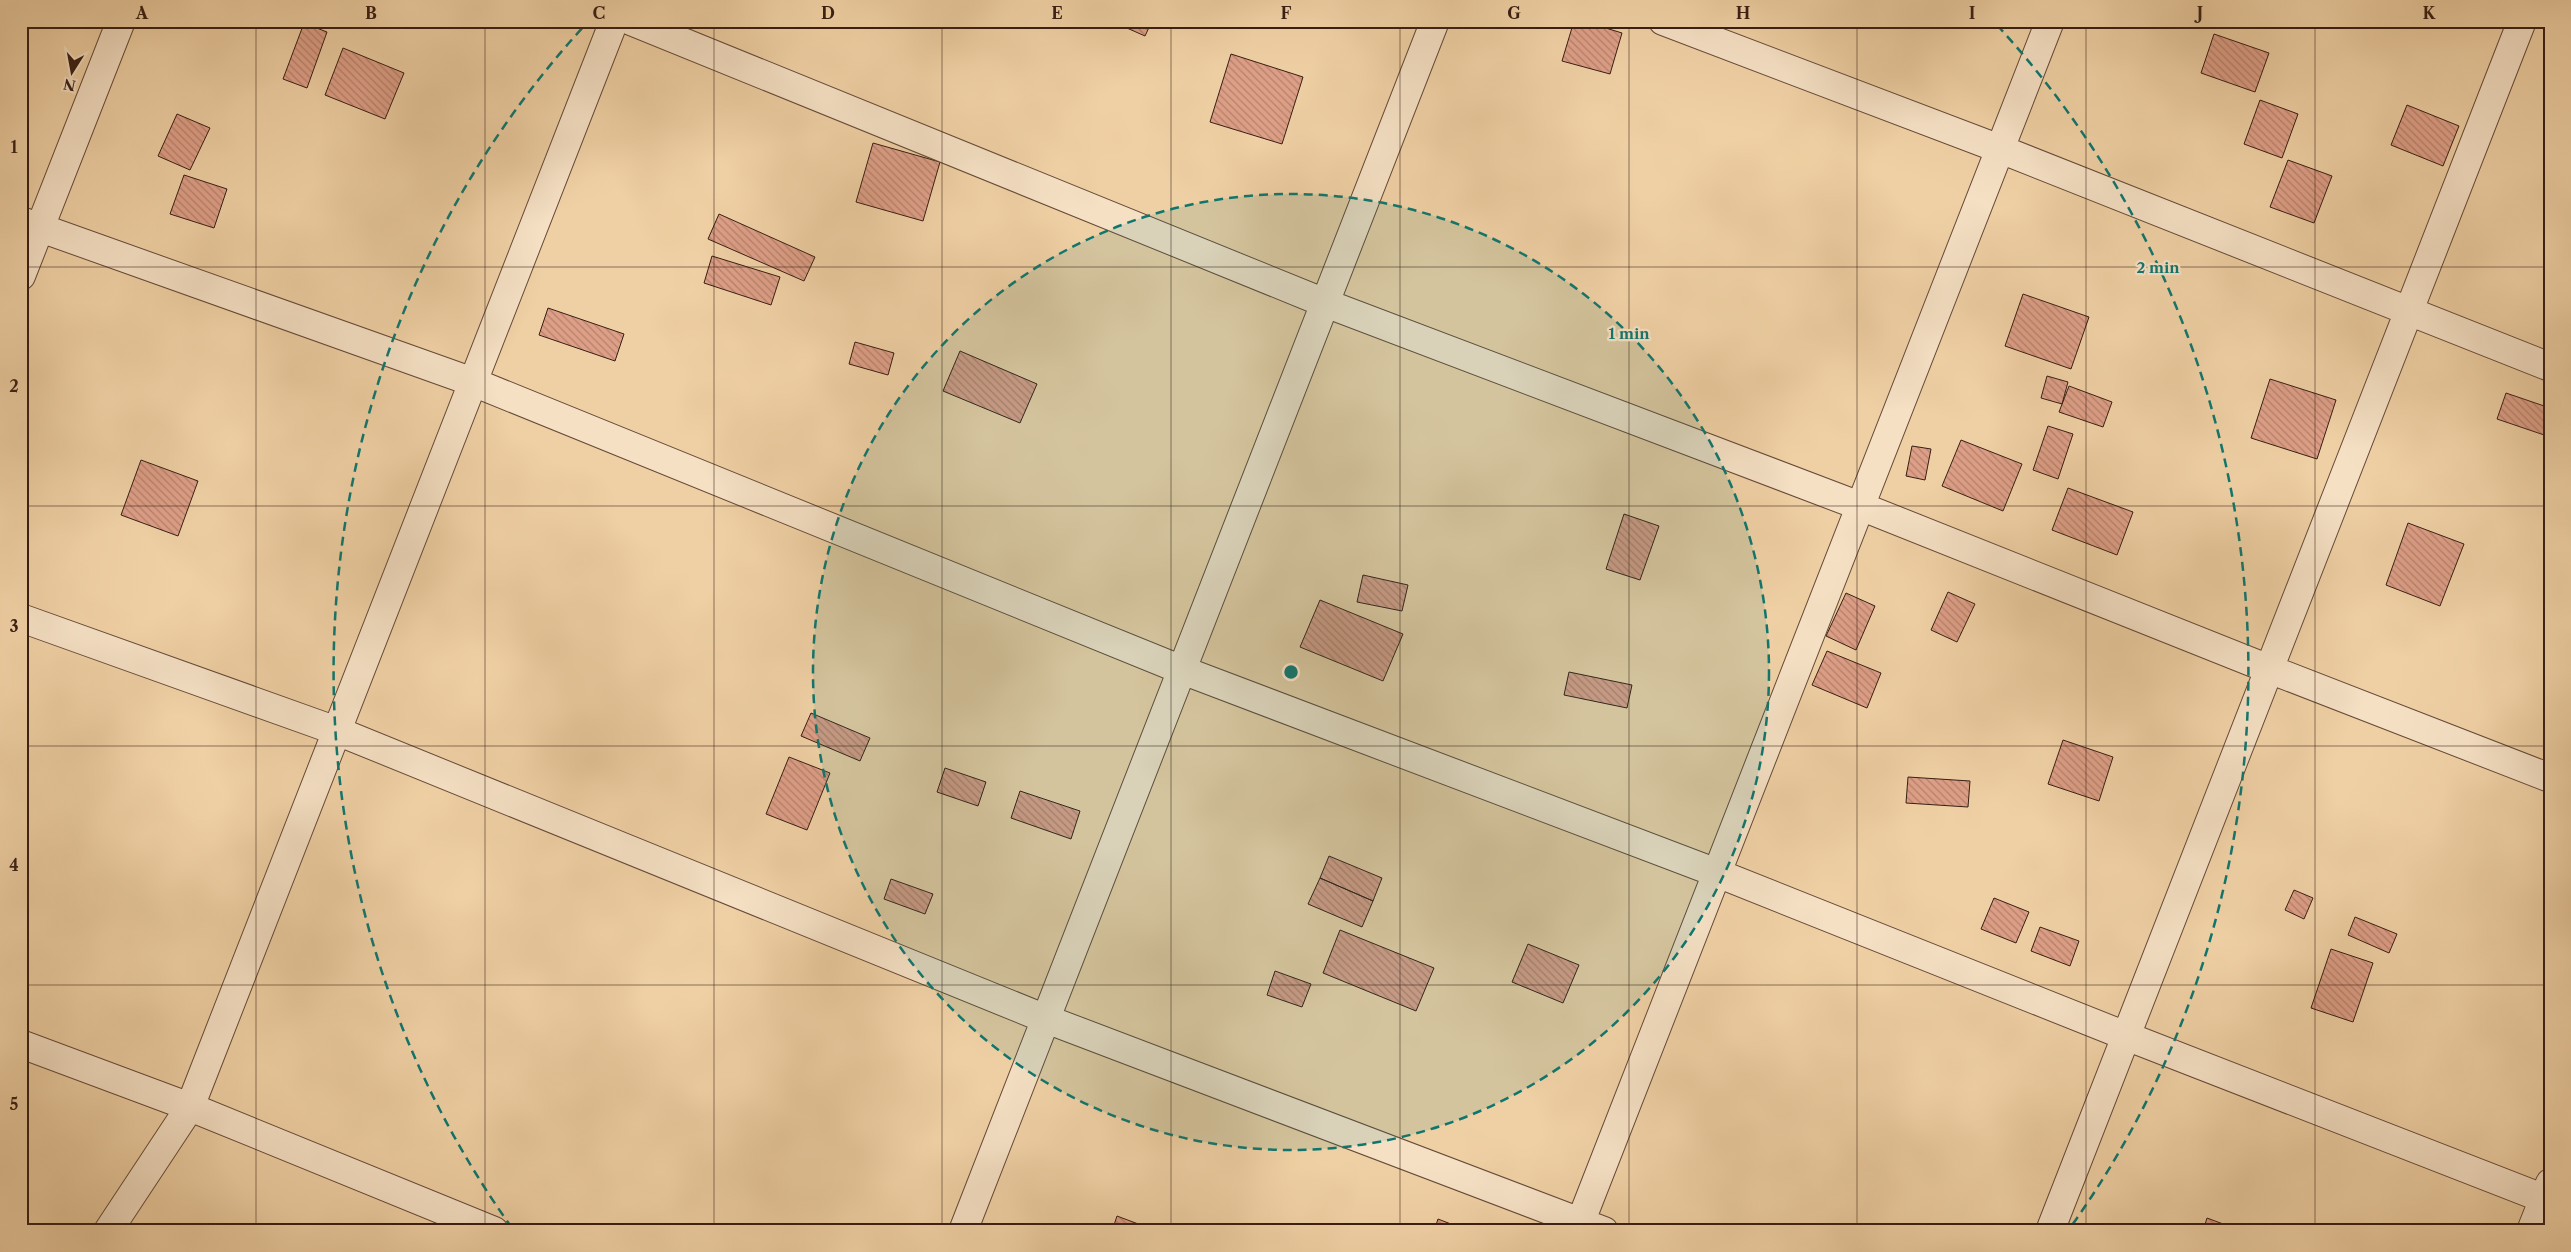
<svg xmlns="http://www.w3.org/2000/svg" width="2571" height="1252" font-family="'Libre Caslon Text',serif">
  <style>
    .building { fill: url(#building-back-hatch); stroke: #381e14 }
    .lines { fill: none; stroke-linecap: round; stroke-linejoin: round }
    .minor-casing { stroke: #664a38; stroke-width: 30 }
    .minor { stroke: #f5e0c4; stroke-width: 28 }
    .grid { fill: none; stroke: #381e14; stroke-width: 1; stroke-opacity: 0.55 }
    .ring { fill: none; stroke: #0f766e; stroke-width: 2.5; stroke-dasharray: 9 6 }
    .centre { fill: #0f766e; stroke: #f5e0c4; stroke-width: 2.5 }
    .ring-label { font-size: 15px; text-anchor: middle; font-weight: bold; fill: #0f766e; stroke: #f5e0c4; stroke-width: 4.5; stroke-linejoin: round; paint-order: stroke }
    .neatline { fill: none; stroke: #381e14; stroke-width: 2 }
    .grid-label { font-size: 16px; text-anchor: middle; font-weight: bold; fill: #381e14 }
  </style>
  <defs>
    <pattern id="building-back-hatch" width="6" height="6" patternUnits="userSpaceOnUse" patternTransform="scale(1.25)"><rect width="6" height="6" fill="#de9f87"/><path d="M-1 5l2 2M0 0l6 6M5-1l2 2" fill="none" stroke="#b5816d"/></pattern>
  </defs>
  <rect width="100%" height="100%" fill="#efd0a4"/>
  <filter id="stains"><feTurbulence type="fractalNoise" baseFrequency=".004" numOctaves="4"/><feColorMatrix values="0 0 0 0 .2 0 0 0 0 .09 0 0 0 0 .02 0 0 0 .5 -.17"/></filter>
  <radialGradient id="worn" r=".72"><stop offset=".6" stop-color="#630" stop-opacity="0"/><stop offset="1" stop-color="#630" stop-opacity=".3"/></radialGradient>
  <!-- building -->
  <path class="building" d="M1111 21H1152L1145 36Z
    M1574 21H1583L1622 33 1610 74 1562 61Z
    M304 23 327 32 307 88 283 79Z
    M2214 34 2269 53 2255 92 2201 73Z
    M343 48 404 73 385 119 325 95Z
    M1231 54 1303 77 1282 144 1210 122Z
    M2260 100 2298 114 2282 158 2244 144Z
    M2407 105 2459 126 2443 166 2391 145Z
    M177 114 210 128 190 170 158 156Z
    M873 143 940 162 923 221 856 202Z
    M2288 160 2332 176 2314 223 2270 207Z
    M184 175 227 189 214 228 170 214Z
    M719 214 815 257 804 281 708 239Z
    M712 256 780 277 771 305 704 283Z
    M2023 294 2089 317 2071 369 2005 346Z
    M548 308 624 334 615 361 539 335Z
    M855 342 894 353 888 375 849 364Z
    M960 351 1037 384 1020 423 943 391Z
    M2047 376 2068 382 2062 404 2041 398Z
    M2270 379 2336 400 2317 459 2251 438Z
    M2069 386 2112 402 2103 427 2059 412Z
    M2506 393 2550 408V437L2497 419Z
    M2048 426 2073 434 2058 479 2033 470Z
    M1961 440 2022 464 2003 511 1942 486Z
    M1912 446 1931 449 1925 480 1906 476Z
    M141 460 198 481 178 536 121 515Z
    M2068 488 2133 512 2117 555 2052 530Z
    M1624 514 1659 526 1640 580 1606 569Z
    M2408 523 2464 544 2440 606 2386 585Z
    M1363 575 1408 585 1402 611 1357 602Z
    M1948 592 1975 604 1957 642 1931 630Z
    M1846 593 1875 606 1856 650 1826 636Z
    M1320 600 1403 634 1383 681 1300 647Z
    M1827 651 1881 673 1867 708 1812 685Z
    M1569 672 1632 685 1627 708 1564 695Z
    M811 713 870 738 860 761 801 736Z
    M2063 740 2113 757 2099 801 2048 784Z
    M789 757 830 773 807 830 766 814Z
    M945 768 986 782 978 806 937 792Z
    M1908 777 1970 781 1968 807 1906 803Z
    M1020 791 1080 811 1071 839 1011 818Z
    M1329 856 1382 878 1373 901 1320 878Z
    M1320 878 1373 901 1362 927 1308 904Z
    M891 879 933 894 925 914 884 899Z
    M2294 890 2313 898 2304 919 2285 910Z
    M1994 898 2029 912 2016 943 1981 929Z
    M2355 917 2397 934 2389 953 2348 935Z
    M2040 927 2079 941 2070 966 2031 951Z
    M1340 930 1434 968 1416 1011 1323 973Z
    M1528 944 1579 965 1563 1003 1512 982Z
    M2331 949 2373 963 2353 1022 2311 1008Z
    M1275 971 1311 984 1302 1007 1267 995Z
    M1117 1216 1157 1231H1112Z
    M2207 1218 2242 1231H2203Z
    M1438 1219 1469 1231H1434Z"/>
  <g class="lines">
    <defs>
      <path id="minor" d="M631 21 1325 303 1860 506 2269 669 2550 778
        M1663 21 2000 149 2550 367
        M21 221 473 382 1182 670 1717 873 2126 1036 2550 1201
        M21 276 121 21
        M21 618 337 731 1046 1019 1604 1231
        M21 1044 190 1107 494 1231
        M108 1231 190 1107 614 21
        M963 1231 1435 21
        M1577 1231 2050 21
        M2050 1231 2522 21
        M2531 1231 2550 1183"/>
    </defs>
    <!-- minor casing -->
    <use href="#minor" class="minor-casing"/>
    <!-- minor -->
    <use href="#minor" class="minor"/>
  </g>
  <!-- grid -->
  <path class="grid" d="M256 21V1231M485 21V1231M714 21V1231M942 21V1231M1171 21V1231M1400 21V1231M1629 21V1231M1857 21V1231M2086 21V1231M2315 21V1231M21 267H2550M21 506H2550M21 746H2550M21 985H2550"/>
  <!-- distance rings -->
  <circle cx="1291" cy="672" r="478" fill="#0f766e" fill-opacity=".12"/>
  <g class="ring">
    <circle cx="1291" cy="672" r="478"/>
    <path d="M512 1228A957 957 0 0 1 585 25M1997 25A957 957 0 0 1 2070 1228"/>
  </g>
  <circle cx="1291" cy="672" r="8" class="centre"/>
  <g class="ring-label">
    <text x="2158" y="273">2 min</text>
    <text x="1629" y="339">1 min</text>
  </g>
  <!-- margin -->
  <rect width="2571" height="1252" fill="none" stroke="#efd0a4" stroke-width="55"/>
  <!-- north arrow -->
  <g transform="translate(72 72) rotate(191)" stroke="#f5e0c4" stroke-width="4" paint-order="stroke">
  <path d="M0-4L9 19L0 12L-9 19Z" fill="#381e14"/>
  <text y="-8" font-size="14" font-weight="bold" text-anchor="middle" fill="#381e14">N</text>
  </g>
  <rect x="28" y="28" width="2516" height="1196" class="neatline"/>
  <g class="grid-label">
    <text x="142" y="19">A</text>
    <text x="371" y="19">B</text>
    <text x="599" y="19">C</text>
    <text x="828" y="19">D</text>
    <text x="1057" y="19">E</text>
    <text x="1286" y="19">F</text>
    <text x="1514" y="19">G</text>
    <text x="1743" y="19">H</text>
    <text x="1972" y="19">I</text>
    <text x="2200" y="19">J</text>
    <text x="2429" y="19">K</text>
    <text x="14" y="153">1</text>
    <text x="14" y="392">2</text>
    <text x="14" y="632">3</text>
    <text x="14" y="871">4</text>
    <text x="14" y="1110">5</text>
  </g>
  <rect width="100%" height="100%" filter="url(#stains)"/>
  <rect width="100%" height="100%" fill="url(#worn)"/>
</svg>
